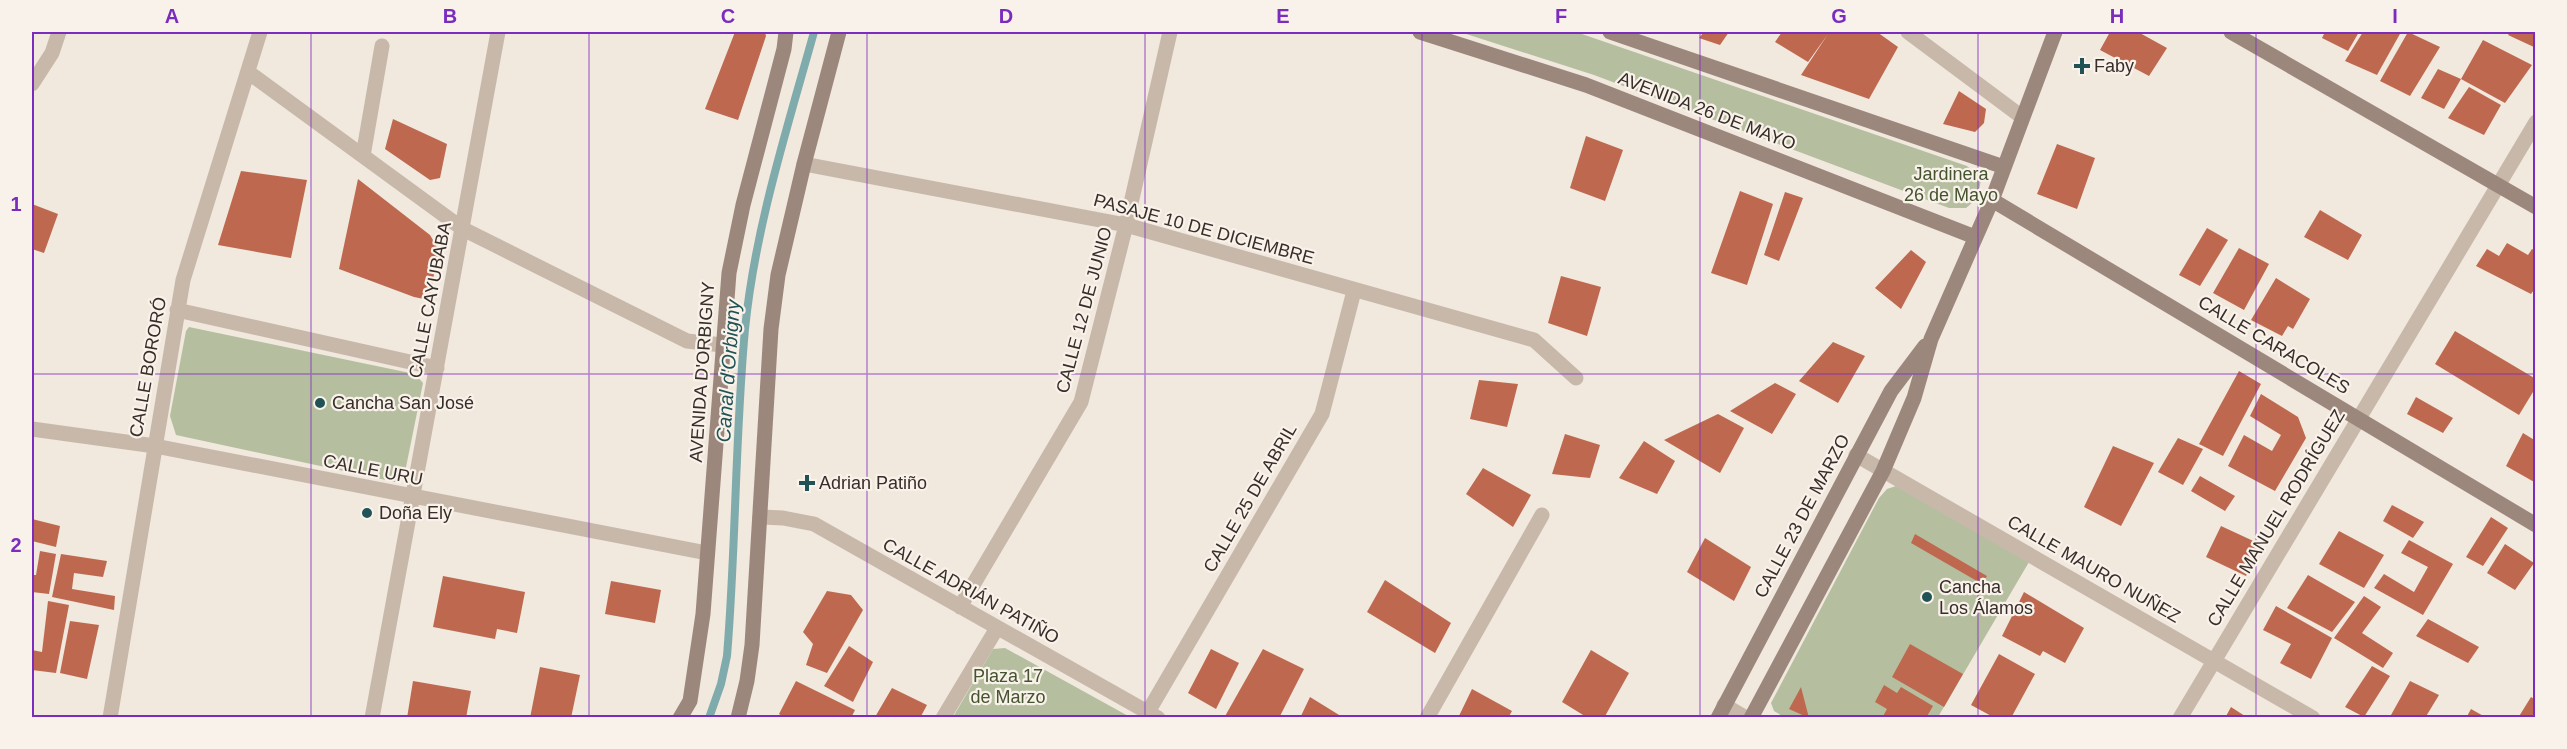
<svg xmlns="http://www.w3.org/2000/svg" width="2567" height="749" font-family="Helvetica,sans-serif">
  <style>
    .green { fill: #b5bf9f }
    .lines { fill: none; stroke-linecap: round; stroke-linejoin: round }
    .stream { stroke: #7fabac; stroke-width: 8 }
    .building { fill: #be694f }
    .street { stroke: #c8b8aa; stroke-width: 15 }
    .secondary { stroke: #9c877c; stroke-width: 15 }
    .grid { fill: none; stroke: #7b2cbf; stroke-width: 1.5; stroke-opacity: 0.55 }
    .poi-dot { fill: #215356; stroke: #f9f2ea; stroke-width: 2 }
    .labels { text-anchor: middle; stroke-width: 4.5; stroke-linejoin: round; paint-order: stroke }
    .poi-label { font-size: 18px; fill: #372d29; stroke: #f9f2ea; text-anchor: start }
    .street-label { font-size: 18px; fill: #372d29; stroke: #f9f2ea }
    .park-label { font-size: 18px; fill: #46532f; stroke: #f9f2ea }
    .water-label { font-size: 20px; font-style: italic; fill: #215356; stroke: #f9f2ea }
    .neatline { fill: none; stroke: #7b2cbf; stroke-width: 2 }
    .grid-label { font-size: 20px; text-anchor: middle; font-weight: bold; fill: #7b2cbf }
  </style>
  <rect width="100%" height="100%" fill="#f1e8de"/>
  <!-- green -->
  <path class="green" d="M1460 32H1576L1967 166 1981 178C1980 191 1976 201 1966 208H1949L1594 75Z
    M189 327 415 374 423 383 404 477 395 482 176 435 170 416 186 331Z
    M1896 486 2029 562 1938 717H1784L1774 711 1771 703 1879 498 1887 489Z
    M1005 648 1130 717H953L993 649Z"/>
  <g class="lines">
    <!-- stream -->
    <path class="stream" d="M709 718 721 684 727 656C736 547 735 437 745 329 755 228 787 129 814 32"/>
  </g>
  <!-- building -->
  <path class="building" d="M735 32H765L766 36 738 120 705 109Z
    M1704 32H1729L1720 45 1699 38Z
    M1782 32H1877L1898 47 1869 99 1801 75 1828 34 1808 62 1775 42Z
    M2110 32H2138L2167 48 2149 76 2100 50Z
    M2325 32H2359L2348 51 2322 38Z
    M2363 32H2401L2377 75 2345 61Z
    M2408 32 2440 47 2410 96 2380 81Z
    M2510 32H2536V48L2508 35Z
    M2483 40 2532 65 2505 103 2461 79Z
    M2438 69 2461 79 2444 109 2421 98Z
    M2469 87 2501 105 2484 135 2448 118Z
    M1959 91 1986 109 1984 123 1975 132 1943 124Z
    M393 119 447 144 440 178 430 180 385 149Z
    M1586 136 1623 150 1605 201 1570 188Z
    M2057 144 2095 158 2077 209 2037 194Z
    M241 171 307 180 291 258 218 245Z
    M358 179 430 235 439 250 429 300 414 297 339 269Z
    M1740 191 1773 204 1747 285 1711 273Z
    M1785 192 1803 198 1779 261 1764 255Z
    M32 204 58 214 44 253 32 249Z
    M2320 210 2362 235 2348 260 2304 237Z
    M2207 228 2228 240 2200 286 2179 275Z
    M2507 243 2528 255 2532 249 2536 251V287L2531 294 2476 266 2487 249 2499 256Z
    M2239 248 2269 264 2244 310 2213 293Z
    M1911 250 1926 262 1901 309 1875 288Z
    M1561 276 1601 287 1587 336 1548 323Z
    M2276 278 2310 299 2293 329 2288 326 2282 336 2251 320Z
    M2455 331 2536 379V387L2519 415 2435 364Z
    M1833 342 1865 356 1838 403 1799 381Z
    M2239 371 2261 384 2223 456 2199 444Z
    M1479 380 1518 384 1507 427 1470 419Z
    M1775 383 1796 394 1772 434 1730 411Z
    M2261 394 2298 417 2306 438 2275 491 2228 466 2244 435 2272 451 2281 435 2250 416Z
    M2416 397 2453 418 2443 433 2407 414Z
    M1718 414 1744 428 1720 473 1664 440Z
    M2523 433 2536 441V483L2506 466Z
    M1565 434 1600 445 1590 478 1552 474Z
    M2178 438 2203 449 2183 485 2158 472Z
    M1644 441 1675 461 1657 494 1619 478Z
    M2113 446 2154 463 2121 526 2084 507Z
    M1483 468 1531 495 1513 527 1466 494Z
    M2200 476 2235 496 2225 511 2191 491Z
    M2392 505 2424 522 2413 538 2383 521Z
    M2491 517 2508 528 2483 566 2466 557Z
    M32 519 60 526 56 547 32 541Z
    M2221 526 2262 545 2246 576 2206 557Z
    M2339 531 2384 555 2364 588 2319 564Z
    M1915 534 1987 576 1982 584 1911 543Z
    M1705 538 1751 567 1734 601 1687 572Z
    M2409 540 2453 564 2423 615 2374 588 2384 574 2414 592 2428 567 2401 553Z
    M2505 544 2534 563 2515 590 2487 573Z
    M40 551 56 554 49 594 32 592V575H36Z
    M61 554 107 561 103 577 74 573 72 589 115 596 114 610 52 597Z
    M2308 575 2355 602 2332 632 2287 608Z
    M443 576 525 592 517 633 497 629 495 639 433 627Z
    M1385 580 1451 623 1435 653 1367 612Z
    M611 581 661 590 655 623 605 614Z
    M827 591 851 595 863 610 827 673 806 665 813 644 803 632Z
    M2024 592 2084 628 2065 663 2043 651 2040 656 2002 636Z
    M2364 596 2381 607 2362 633 2393 653 2383 668 2334 638Z
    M48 601 69 605 56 673 32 670V650L42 652Z
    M2276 606 2332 638 2311 679 2280 663 2291 644 2263 630Z
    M2428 619 2479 647 2468 663 2416 636Z
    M70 621 99 625 87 679 60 673Z
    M1910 644 1963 674 1944 707 1892 677Z
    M849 646 873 662 853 702 824 686Z
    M1211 649 1239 663 1216 709 1188 693Z
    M1263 649 1304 669 1279 718H1224Z
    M1591 650 1629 673 1604 718H1588L1562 702Z
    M1999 654 2035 674 2011 718H1995L1971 705Z
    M2372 666 2390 676 2364 717 2345 707Z
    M540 667 580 675 571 718H530Z
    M413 681 471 691 466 718H407Z
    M796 681 855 710 851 718H785L779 714Z
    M2410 681 2439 695 2425 718H2397L2391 715Z
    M1884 685 1897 693 1901 687 1933 706 1926 718H1882L1887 709 1875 702Z
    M1801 687 1809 718 1789 709Z
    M892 688 927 705 920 718 875 717Z
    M1472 689 1512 711 1508 718H1458Z
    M1310 697 1344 718H1300Z
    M2531 697 2536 700V718H2518Z
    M2231 707 2248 718H2225Z
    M2471 709 2487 718H2466Z"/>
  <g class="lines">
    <!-- street -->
    <path class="street" d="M1908 32 2022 117
      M248 72 463 229 687 341 722 345
      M32 84 52 53 59 32
      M363 156 382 46
      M804 164 1126 225 1534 340 1576 378
      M177 310 437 368
      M32 429 155 446 707 553
      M1856 455 2313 718
      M760 517 783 518 814 524 1158 718
      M960 607 1081 402 1126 225 1170 32
      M1724 705 1746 718
      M1148 712 1322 414 1354 291
      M110 718 183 280 260 32
      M372 718 498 32
      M943 718 997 628
      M1427 718 1542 515
      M2180 718 2536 122"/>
    <!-- secondary -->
    <path class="secondary" d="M1420 32 1586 85 1975 237
      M1610 32 2004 167
      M2231 32 2536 207
      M1992 200 2536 525
      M680 718 690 701 703 614 729 273 743 205 784 49 786 32
      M738 718 747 681 752 645 771 329 778 275 804 164 839 32
      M1718 718 1891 391 1925 346
      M1751 718 1883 471 1914 398 1931 339 1992 200 2055 32"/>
  </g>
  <!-- grid -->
  <path class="grid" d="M311 32V718M589 32V718M867 32V718M1145 32V718M1422 32V718M1700 32V718M1978 32V718M2256 32V718M32 374H2536"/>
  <!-- markers -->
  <g class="poi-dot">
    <path d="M2079 57h6v6h6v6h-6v6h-6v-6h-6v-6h6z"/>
    <circle cx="320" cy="403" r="6"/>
    <path d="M804 474h6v6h6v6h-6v6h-6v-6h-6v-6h6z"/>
    <circle cx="367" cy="513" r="6"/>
    <circle cx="1927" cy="597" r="6"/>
  </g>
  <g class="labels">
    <!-- poi labels -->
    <g class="poi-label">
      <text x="2094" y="72">Faby</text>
      <text x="332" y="409">Cancha San José</text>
      <text x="819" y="489">Adrian Patiño</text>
      <text x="379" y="519">Doña Ely</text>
      <text x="1939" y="593">Cancha<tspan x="1939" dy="21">Los Álamos</tspan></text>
    </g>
    <!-- street labels -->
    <g class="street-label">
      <text transform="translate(1707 111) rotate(21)" y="6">AVENIDA 26 DE MAYO</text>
      <text transform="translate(1204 229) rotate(15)" y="6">PASAJE 10 DE DICIEMBRE</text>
      <text transform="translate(430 300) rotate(-79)" y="6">CALLE CAYUBABA</text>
      <text transform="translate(1084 310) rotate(-75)" y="6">CALLE 12 DE JUNIO</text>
      <text transform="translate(2274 345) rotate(31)" y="6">CALLE CARACOLES</text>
      <text transform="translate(148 367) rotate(-80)" y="6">CALLE BORORÓ</text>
      <text transform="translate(702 372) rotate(-86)" y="6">AVENIDA D'ORBIGNY</text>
      <text transform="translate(373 470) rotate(11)" y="6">CALLE URU</text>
      <text transform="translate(1250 498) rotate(-60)" y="6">CALLE 25 DE ABRIL</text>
      <text transform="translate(1802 516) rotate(-62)" y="6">CALLE 23 DE MARZO</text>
      <text transform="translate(2276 518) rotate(-59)" y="6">CALLE MANUEL RODRÍGUEZ</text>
      <text transform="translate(2094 569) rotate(30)" y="6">CALLE MAURO NUÑEZ</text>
      <text transform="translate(971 591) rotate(29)" y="6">CALLE ADRIÁN PATIÑO</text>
    </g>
    <!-- park labels -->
    <g class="park-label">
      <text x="1951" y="180">Jardinera<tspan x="1951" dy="21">26 de Mayo</tspan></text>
      <text x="1008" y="682">Plaza 17<tspan x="1008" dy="21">de Marzo</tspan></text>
    </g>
    <!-- water labels -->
    <g class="water-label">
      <text transform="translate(728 371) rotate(-86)" y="7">Canal d'Orbigny</text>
    </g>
  </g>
  <!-- border -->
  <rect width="2567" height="749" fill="none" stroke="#f9f2ea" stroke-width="66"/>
  <rect x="33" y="33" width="2501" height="683" class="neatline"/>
  <g class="grid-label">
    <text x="172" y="23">A</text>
    <text x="450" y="23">B</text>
    <text x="728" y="23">C</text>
    <text x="1006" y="23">D</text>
    <text x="1283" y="23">E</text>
    <text x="1561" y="23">F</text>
    <text x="1839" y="23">G</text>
    <text x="2117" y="23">H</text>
    <text x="2395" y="23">I</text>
    <text x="16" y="211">1</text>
    <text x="16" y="552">2</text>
  </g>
</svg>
